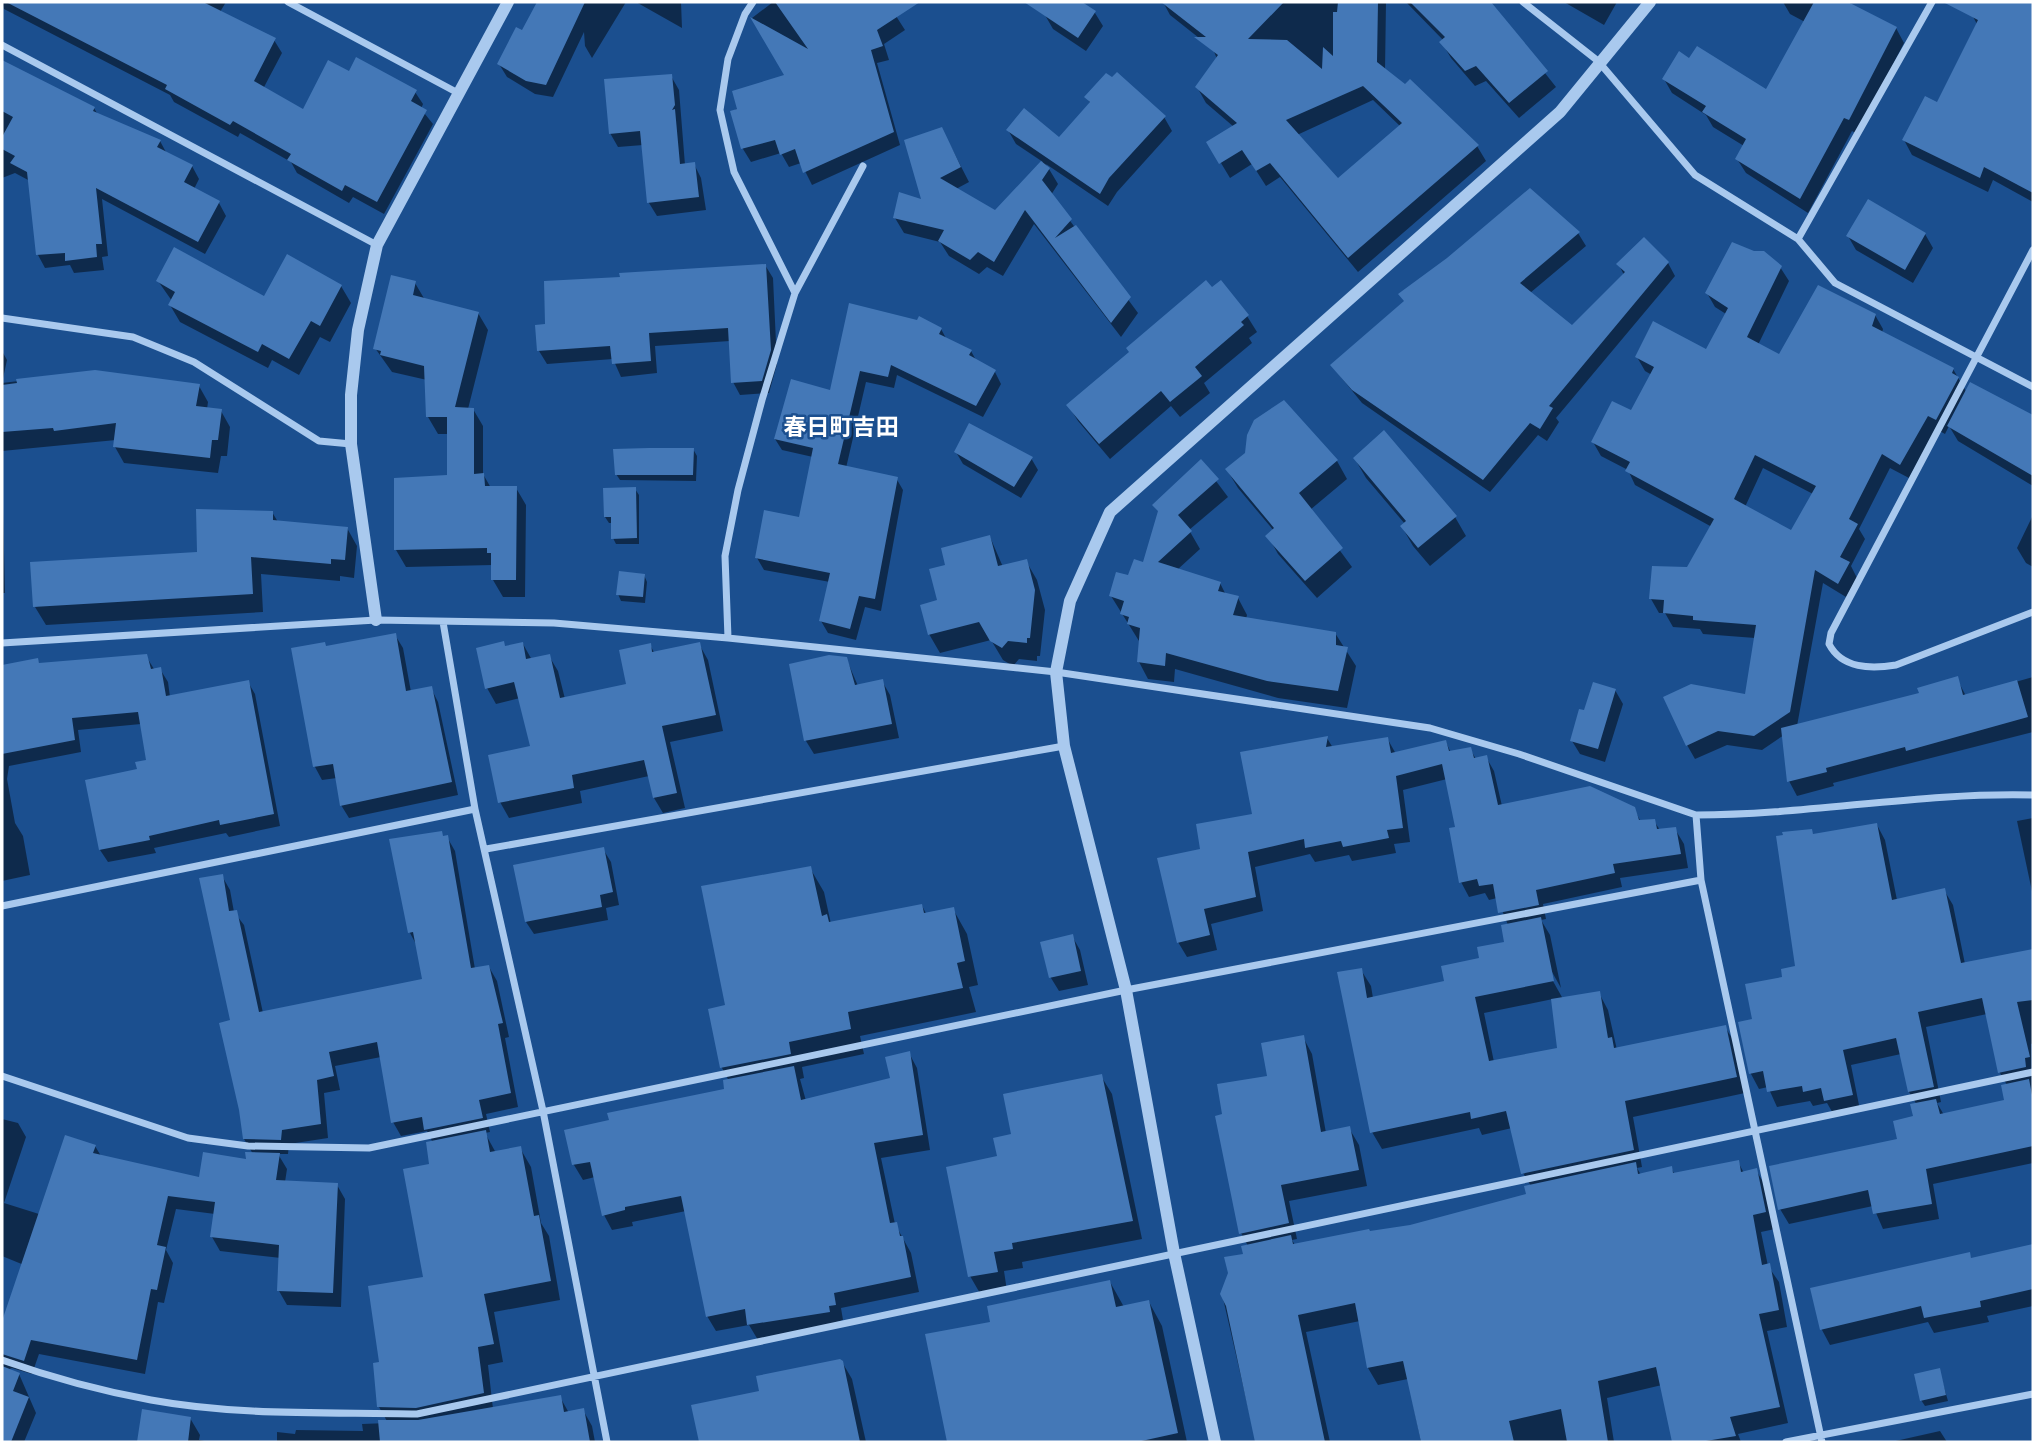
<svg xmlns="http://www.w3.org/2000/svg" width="2035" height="1444" font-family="Cabin,'Noto Sans JP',sans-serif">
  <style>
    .shadow { fill: #0007; fill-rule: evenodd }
    .building { fill: #4478b7; fill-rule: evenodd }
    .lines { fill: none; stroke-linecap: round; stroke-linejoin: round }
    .minor { stroke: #a9c9ee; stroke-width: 7 }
    .tertiary { stroke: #a9c9ee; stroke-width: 12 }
    .labels { text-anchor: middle; stroke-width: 5; stroke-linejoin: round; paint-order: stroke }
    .neighbourhood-label { font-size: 23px; font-weight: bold; fill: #fff; stroke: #1b4f8f }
  </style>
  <rect width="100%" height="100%" fill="#1b4f8f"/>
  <!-- shadow -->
  <path class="shadow" d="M2 2H226L220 12 274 40 282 53 263 89 303 112 350 73 415 92 423 104 421 109 433 124 384 214 353 197 349 203 297 173 291 162 240 133 238 137 174 102 170 95 4 9Z
    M539 2H626L592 58 585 46 584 32 553 97 535 94 507 77 499 64 523 32Z
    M636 2H681L682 28Z
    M773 2H887L905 30 884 44 889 60 877 63 900 145 812 185 801 163 789 167 781 153 751 162 743 149 732 112 786 76 752 18Z
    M1054 2H1064L1072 7 1079 2 1095 13 1103 26 1086 51 1053 29 1045 15Z
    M1163 2H1386L1385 71 1477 146 1486 161 1358 272 1280 177 1266 186 1252 164 1230 178 1209 143 1234 127 1206 103 1197 87 1217 59 1213 49 1170 15ZM1373 100 1401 127 1338 180 1297 135Z
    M1406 2H1489L1556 87 1519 118 1486 81 1475 86 1451 58 1442 43 1444 41Z
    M1564 2H1617L1604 25Z
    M1783 2H1850L1852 6 1896 28 1904 43 1857 134 1852 131 1808 213 1746 173 1737 159 1744 146 1713 127 1706 115 1672 93 1664 79 1690 61 1767 92 1805 22 1790 14Z
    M1974 2H2033V202L1993 180 1988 192 1912 155 1904 140 1938 104 1978 26 1970 11Z
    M2 62 94 108 98 115 160 141 167 154 192 166 199 179 194 189 219 203 226 216 205 254 102 199 108 256 102 257 104 270 74 273 70 265 45 268 38 255 30 181 15 173 2 178Z
    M671 76 679 90 685 165 694 164 701 178 706 210 657 216 649 203 643 145 618 147 610 133Z
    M1086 97 1164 117 1172 131 1117 192 1108 206 1046 164 1058 184 1051 195 1138 313 1121 337 1034 224 1003 276 987 267 979 274 949 256 940 242 904 233 895 218 923 201 950 145 969 182 956 189 995 213 1043 162 1016 144 1008 130 1059 139 1091 104Z
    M1578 233 1586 246 1530 293 1572 327 1624 275 1619 265 1668 263 1675 276 1556 418 1559 422 1547 441 1538 435 1490 492 1362 403 1332 366Z
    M1925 234 1933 248 1913 283 1856 250 1848 236Z
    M765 265 773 278 777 364 769 393 740 395 733 382 730 341 655 346 657 373 621 377 613 359 547 364 539 351 547 325 622 279Z
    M1780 267 1789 281 1758 345 1779 356 1875 315 1883 329 1882 333 1953 369 1967 393 2033 418V486L1958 441 1949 426 1945 434 1936 429 1909 478 1890 468 1859 529 1865 539 1851 566 1857 578 1846 597 1823 583 1797 726 1921 694 1957 679 1966 696 2033 677V732L1833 783 1834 786 1797 796 1789 781 1784 735 1762 750 1727 745 1695 759 1687 745 1746 696 1755 638 1703 634 1700 629 1673 627 1665 613H1659L1651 599 1688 569 1712 527 1635 485 1628 470 1601 456 1593 442 1632 413 1652 375 1645 371 1637 357 1706 351 1726 314 1715 307 1707 293ZM1763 468 1813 494 1792 532 1745 507Z
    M158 281 264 299 341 286 351 303 330 342 320 337 299 375 272 360 268 368 180 322 170 305 172 301Z
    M415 283 425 300 478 313 488 330 468 409H473L483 426V474L491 488H516L526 505 525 597H503L493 580V565L406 567 396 550 449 476V434H438L428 417 427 380 392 372 375 348Z
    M851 305 941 329 947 340 971 351 977 362 995 372 1001 384 983 417 897 375 894 388 866 382 846 468 896 478 903 490 881 611 865 607 856 640 828 633 821 621 830 582 764 570 757 558 801 519 813 457 782 450 775 439 831 392Z
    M1247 316 1257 332 1249 338 1252 343 1204 383 1210 393 1180 417 1171 406 1110 459 1078 421 1068 405 1131 353Z
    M2 351 7 360 2 383 95 372 199 386 208 402 207 409 221 411 230 427 227 456H221L218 473 124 463 115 447 116 440 2 451Z
    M1284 402 1337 461 1347 479 1310 510 1352 567 1317 598 1278 554 1268 536 1274 531 1238 488 1227 470 1247 454Z
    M693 449 697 456 696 481 620 480 616 474Z
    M956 452 1031 458 1038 470 1021 498 963 464Z
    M1355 459 1455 517 1466 536 1430 566 1413 546 1402 527 1405 524 1366 478Z
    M1201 461 1228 497 1189 530 1200 549 1177 570 1220 583 1226 595 1238 598 1247 615 1246 619 1335 633 1356 666 1347 708 1278 698 1175 669 1174 682 1148 679 1139 662V641L1111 596 1144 564Z
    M2 463 5 593H2Z
    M635 489 639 495V544H616L613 538V523H609L605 517Z
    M272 512 278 522 347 528 357 546 354 578 340 576V581L261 574 263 612 46 625 35 607 199 554Z
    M2033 515V567L2026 563 2017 548Z
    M990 537 1003 567 1026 561 1037 580 1045 610 1040 656H1037V661L1019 659 1013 666 1003 660 991 640 940 653 929 634 947 567Z
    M644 575 647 582 645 603 621 601 618 594Z
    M395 635 403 648 411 692 431 688 438 702 458 795 349 818 341 805 337 778 322 780 315 767 326 647Z
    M523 644 532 660 549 656 558 671 565 699 628 686 650 645 655 654 699 644 708 660 723 731 670 742 685 808 663 813 654 798 649 776 580 791 582 803 509 818 500 802 532 747 520 698 496 704 487 688 505 647Z
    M146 656 154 669H160L168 682 170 697 248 682 255 694 280 826 229 837 226 833 154 848 156 853 108 862 100 850 139 771 148 762 141 724 78 730 81 752 9 766 7 779 15 823 23 836 30 875 2 881V666L37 659 40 665Z
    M846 658 858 686 882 681 890 695 899 738 814 754 806 741 791 666Z
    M1615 690 1623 704 1605 762 1580 754 1572 741 1586 712Z
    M1327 738 1333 748 1387 738 1396 754 1446 742 1451 753 1470 749 1476 759 1486 757 1494 771 1502 806 1634 809 1641 822 1654 821 1660 830 1675 829 1684 844 1688 868 1620 878 1622 887 1543 904 1546 919 1541 920 1550 935 1561 988 1552 972 1549 974 1563 999 1599 993 1608 1010 1617 1050 1725 1027 1735 1043 1745 1093 1633 1117 1642 1167 1637 1168 1641 1175 1671 1168 1675 1175 1738 1162 1744 1173 1756 1170 1766 1187 1775 1229 1761 1232 1768 1266 1779 1282 1787 1327 1767 1331 1788 1423 1738 1434 1741 1442H1674L1662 1385 1607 1398 1614 1442H1421L1408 1379 1378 1385 1368 1368 1360 1321 1306 1332 1330 1442H1256L1222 1294 1248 1246 1241 1233 1224 1116 1269 1078 1303 1037 1312 1054 1326 1133 1349 1128 1359 1145 1367 1186 1289 1201 1297 1239 1292 1240 1295 1245 1410 1227 1528 1196 1531 1186 1523 1173 1512 1128 1482 1135 1479 1128 1382 1149 1372 1132 1361 970 1371 986 1373 998 1446 982 1506 943 1508 925 1497 898 1489 900 1485 893 1469 897 1461 882 1457 828 1447 779 1403 790 1410 842 1394 844 1396 853 1352 861 1349 855 1315 862 1310 854 1255 867 1263 911 1211 924 1217 950 1187 957 1178 942 1202 850 1254 815ZM1553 999 1559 1049 1494 1062 1484 1013Z
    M2033 818V896L2017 821Z
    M1877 825 1885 840 1897 900 1944 890 1953 905 1965 964 2033 950V1043L2031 1044 2033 1163 1933 1184 1939 1219 1883 1229 1873 1206 1789 1224 1780 1209 1899 1141 1915 1118 1917 1105 1909 1092 1901 1054 1851 1065 1860 1110 1834 1115 1827 1103 1813 1106 1810 1101 1777 1107 1768 1087 1759 1089 1751 1074 1740 1024 1754 1021 1784 978 1797 967 1811 831 1814 836ZM1987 1014 2000 1073 2007 1085 2006 1102 1944 1115 1937 1103 1941 1102 1926 1027Z
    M444 837H447L455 851 475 969 489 967 497 981 509 1037 505 1038 518 1107 486 1114 490 1132 485 1133 496 1153 520 1148 531 1167 541 1223 549 1236 560 1300 494 1312 503 1362 488 1365 493 1409 560 1397 569 1413 583 1410 592 1426 595 1442H277V1432L295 1434 296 1430 363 1431 362 1424 388 1423 379 1407 381 1364 425 1278 433 1143 427 1131 401 1136 393 1122 381 1057 335 1066 340 1090 324 1093 328 1138 289 1144 288 1154H278L287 1169 285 1182 337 1185 345 1199 341 1307 287 1305 279 1291 281 1258 220 1251 212 1237 215 1214 176 1209 166 1250 173 1263 164 1303 158 1302 145 1374 39 1354 32 1374 12 1368 7 1370 19 1374 36 1413 24 1442H2V1328L24 1265 2 1256V1119L18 1123 26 1137 4 1203 39 1214 95 1146 101 1156 200 1179 248 1161 253 1154 244 1139 232 1021 222 876 230 890 234 912 244 925 263 1013 424 980 417 946 410 933Z
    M603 849 611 862 619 905 606 908 608 920 534 934 526 922Z
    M810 868 824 892 831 924 922 906 927 915 953 909 967 934 978 985 969 987 976 1012 860 1036 864 1054 802 1067 804 1078 800 1079 806 1101 892 1079 909 1053 917 1068 930 1150 881 1158 895 1224 911 1253 919 1292 841 1308 843 1320 837 1322 838 1327 758 1340 749 1325 716 1331 707 1316 686 1211 632 1222 633 1226 612 1230 604 1215 595 1177 583 1180 574 1165 566 1132 726 1091 729 1081 722 1068 710 1010 727 1007Z
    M1072 936 1080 950 1088 985 1059 991 1051 978 1042 943Z
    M1101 1076 1112 1094 1142 1239 1022 1262 1023 1268 1004 1271 1007 1291 981 1295 970 1276 999 1158Z
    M2033 1246V1306L1987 1316 1989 1322 1934 1333 1928 1322 1830 1345 1822 1330 1812 1289 1969 1254 1972 1260Z
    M1110 1282 1124 1307 1149 1302 1162 1326 1187 1442H950L928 1335 992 1323Z
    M842 1362 852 1379 866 1442H701L693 1406 761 1392Z
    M1939 1370 1948 1401 1925 1406 1921 1400Z
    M144 1411 190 1418 200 1435 199 1440 210 1442H139Z
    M1940 1431 1947 1442H1891Z"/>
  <!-- building -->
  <path class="building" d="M6 2H203L276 38 254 81 303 109 328 60 349 71 356 57 417 90 411 101 427 110 377 202 345 185 342 191 287 160 291 154 233 121 230 125 165 89 167 85Z
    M537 2H585L546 85 526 81 497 64 516 27 522 30Z
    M775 2H920L877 30 883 46 871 50 894 132 803 173 795 149 780 155 775 140 741 149 730 111 737 109 732 91 784 75 750 17 808 49Z
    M1024 2H1082L1096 11 1078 38Z
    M1161 2H1284L1248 39 1287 40 1322 69 1323 47 1333 56V12H1337L1338 2H1378L1377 62 1405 84 1410 79 1479 145 1348 258 1270 163 1256 171 1242 150 1219 164 1206 142 1237 123 1195 87 1218 55 1194 37H1206ZM1363 86 1402 123 1338 178 1286 120Z
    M1410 2H1491L1548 71 1509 103 1476 66 1465 71 1439 42 1445 37Z
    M1814 2H1848L1897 27 1849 120 1844 118 1800 199 1735 159 1746 139 1702 112 1706 106 1662 79 1679 51 1689 58 1697 46 1766 89Z
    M1943 2H2033V193L1984 167 1980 178 1902 140 1925 96 1937 102 1978 20Z
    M2 60 95 107 93 111 161 140 157 147 193 165 184 182 220 201 198 242 96 188 102 244H96L97 257 65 261V253L36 255 27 172 10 163 15 156 2 149V137L13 117 2 111Z
    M1117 72 1166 116 1109 178 1100 194 1006 130 1024 108 1059 137 1090 102 1084 97 1106 73 1112 77Z
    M672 74 675 105 672 110 675 109 680 164 695 162 699 197 647 203 640 131 609 134 604 79Z
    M942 127 961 167 940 178 995 210 1041 161 1050 168 1042 180 1072 219 1055 238 1076 225 1131 297 1111 323 1025 210 994 262 978 252 970 260 938 241 944 230 893 218 899 192 921 199 904 140Z
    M1530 188 1580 232 1520 283 1572 325 1625 272 1616 264 1644 237 1669 262 1549 406 1553 408 1540 429 1530 423 1483 480 1352 390 1330 365 1404 301 1398 294 1447 258Z
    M1868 199 1926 233 1905 270 1846 236Z
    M1732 242 1754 251H1764L1782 266 1747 337 1779 354 1818 285 1876 314 1872 326 1954 368 1952 373 1959 377 1936 420 1928 416 1900 465 1882 454 1849 519 1858 524 1840 557 1850 562 1838 584 1815 570 1790 712 1754 736 1718 731 1686 746 1663 697 1691 684 1745 694 1756 625 1693 620V616L1663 613 1664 600 1649 599 1652 566 1687 567 1714 519 1625 471 1630 462 1591 442 1612 401 1631 410 1654 367 1635 357 1653 321 1706 349 1728 308 1705 293ZM1755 455 1816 486 1791 530 1734 499Z
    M174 247 264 296 287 254 342 285 320 326 311 321 289 359 262 344 258 352 168 305 175 292 156 281Z
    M766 264 771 350 762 381 731 383 728 328 649 333 651 361 612 364 610 346 537 351 535 325 545 324 544 281 620 277 619 273Z
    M391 275 416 281 413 295 479 312 455 407 474 408V474L484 473 485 486H517L516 580H491V553H487V548L394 550V478L447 475V417H426L424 366 380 355 381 351 373 349Z
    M1206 280 1212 287 1221 280 1249 315 1241 322 1244 325 1195 367 1202 376 1170 402 1161 391 1099 444 1066 405 1129 352 1126 348Z
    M849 303 917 320 919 316 942 328 939 334 972 350 969 355 996 370 976 406 891 365 888 377 860 371 838 464 898 477 875 599 859 596 850 629 819 621 830 573 755 558 764 510 799 517 813 448 774 439 791 379 830 390Z
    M95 370 200 384 196 406 222 409 218 440H212L210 458 113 447 116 423 54 431 53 428 2 432V385L17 383 16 379Z
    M1970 382 2033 415V476L1947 426Z
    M1284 400 1338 460 1299 493 1343 548 1305 581 1265 536 1274 528 1225 469 1245 453 1247 435 1254 420Z
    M969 423 1033 457 1014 487 954 452Z
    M1384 430 1457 516 1418 548 1400 526 1406 521 1353 458Z
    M649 448H694L693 475H615L613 449Z
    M1201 459 1219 479 1178 515 1192 531 1158 562 1221 582 1218 591 1239 596 1233 615 1336 632V645L1348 647 1338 691 1267 681 1166 653 1165 666 1137 662 1140 628 1127 624 1129 617 1120 614 1124 601 1109 596 1116 572 1128 575 1134 559 1143 562 1158 511 1152 505Z
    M636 487 637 538 611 539V517H604L603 488Z
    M196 509 273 511V520L348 527 345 560 331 559V564L251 557 253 594 33 607 30 562 197 552Z
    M990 535 998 566 1027 559 1035 590 1030 638H1027V643L1008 641 1002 648 990 641 979 622 928 635 920 605 937 600 929 569 945 565 941 548Z
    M619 571 645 574 643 597 616 595Z
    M396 633 406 691 432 686 452 782 340 806 333 764 313 767 291 648 325 642 326 646Z
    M504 641 505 646 523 642 526 659 550 654 560 698 626 684 619 650 651 643 652 652 700 642 716 715 662 726 677 793 653 798 644 760 572 775 574 788 498 803 488 755 530 746 514 682 485 689 476 648Z
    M147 654 151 669 161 667 166 696 249 680 274 814 220 825 219 820 149 836 150 840 99 850 85 780 137 769 135 762 146 760 138 712 72 718 75 740 2 754V665L38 658 39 663Z
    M829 655 847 657 855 685 883 679 892 724 804 741 789 664Z
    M1958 676 1963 695 2017 680 2028 717 1906 751 1905 747 1826 768 1827 772 1787 782 1781 728 1919 693 1917 688Z
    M1593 682 1616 689 1598 749 1570 741 1579 709 1584 710Z
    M1328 736 1326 747 1388 737 1391 753 1446 740 1449 751 1471 747 1474 758 1487 755 1498 805 1590 786 1635 807 1639 820 1655 819 1657 829 1676 827 1681 854 1613 864 1615 873 1536 890 1539 905 1498 913 1493 884 1479 886 1477 879 1459 883 1449 828 1455 827 1442 764 1396 776 1403 828 1387 830 1389 838 1343 847 1341 841 1305 848 1304 839 1248 852 1256 897 1204 909 1210 935 1177 943 1157 858 1200 849 1196 824 1252 814 1240 752Z
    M1877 823 1892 900 1945 888 1961 963 2033 949V1000L2017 1002 2030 1057 2025 1058 2026 1067 1998 1073 1982 998 1918 1012 1934 1087 1908 1092 1896 1038 1843 1050 1853 1095 1824 1101 1821 1088 1803 1092 1802 1086 1767 1092 1763 1071 1749 1074 1738 1022 1752 1019 1745 984 1782 977 1781 969 1795 966 1776 836 1783 835 1782 832 1812 829 1813 834Z
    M442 831 443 836 448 835 471 968 489 965 503 1023 498 1024 511 1093 479 1100 483 1118 424 1130 422 1117 391 1123 377 1042 329 1052 334 1076 317 1080 321 1124 282 1130 281 1140 243 1139 239 1110 219 1023 230 1020 199 878 223 874 229 911 237 910 259 1012 422 979 413 932 408 933 389 839Z
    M604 847 613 892 600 895 602 907 525 922 513 865Z
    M811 866 822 916 827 914 829 922 922 904 924 913 954 907 965 961 957 963 963 988 848 1012 851 1029 789 1042 791 1054 720 1068 708 1009 725 1005 701 886Z
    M1541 917 1554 981 1475 997 1489 1061 1557 1048 1551 999 1600 991 1608 1038 1612 1037 1614 1048 1726 1025 1737 1077 1625 1101 1634 1150 1521 1174 1506 1111 1471 1119 1470 1112 1370 1133 1337 972 1362 968 1367 998 1444 981 1441 966 1479 958 1477 947 1504 942 1501 925Z
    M1073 934 1081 971 1049 978 1040 942Z
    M1304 1035 1321 1132 1350 1126 1359 1170 1281 1185 1289 1223 1239 1234 1215 1116 1222 1114 1217 1084 1267 1076 1261 1043Z
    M910 1051 923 1135 874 1143 890 1223 897 1222 900 1236H903L911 1277 834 1293 836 1305 829 1306 830 1312 747 1325 745 1309 706 1317 681 1196 625 1207V1210L602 1216 590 1162 572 1165 564 1130 609 1120 607 1113 724 1089 723 1080 794 1066 801 1100 890 1078 885 1057Z
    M1102 1074 1133 1221 1012 1243 1013 1249 994 1252 998 1272 968 1277 946 1167 997 1156 993 1138 1011 1134 1003 1094Z
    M2029 1079 2033 1100V1146L1926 1169 1932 1204 1873 1214 1868 1190 1778 1210 1769 1166 1897 1139 1893 1121 1913 1116 1910 1104 1936 1099 1940 1114 2004 1100 2001 1085Z
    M486 1130 490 1152 521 1146 534 1216 539 1215 551 1281 484 1294 494 1344 478 1347 484 1393 416 1408 377 1407 373 1363 379 1362 368 1286 423 1277 403 1169 429 1164 426 1142Z
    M65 1135 96 1145 93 1153 199 1177 203 1152 246 1159 245 1152 280 1153 276 1180 338 1183 333 1293 277 1291 279 1245 210 1237 215 1202 168 1196 157 1245 166 1247 157 1290 151 1289 137 1360 31 1340 24 1361 2 1354V1321Z
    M1739 1160 1741 1172 1757 1168 1766 1212 1753 1215 1762 1265 1770 1263 1779 1310 1759 1314 1780 1407 1730 1417 1736 1436 1700 1442H1672L1656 1367 1598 1381 1608 1442H1567L1561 1409 1509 1421 1514 1442H1421L1403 1361 1367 1368 1355 1303 1298 1315 1325 1442H1255L1226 1306 1220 1294 1228 1273 1224 1257 1243 1254 1241 1246 1291 1235 1293 1244 1369 1229 1370 1231 1410 1225 1526 1194 1524 1186 1636 1162 1638 1174 1672 1166 1673 1173Z
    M2033 1244V1289L1980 1301 1981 1307 1924 1318 1921 1306 1820 1330 1810 1288 1970 1252 1971 1258Z
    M1110 1280 1116 1307 1149 1300 1178 1433 1137 1442H947L925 1334 990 1322 987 1306Z
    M840 1359 843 1361 860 1442H699L691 1405 759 1391 756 1376Z
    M2 1366 20 1373 13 1391 29 1397 11 1442H2Z
    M1940 1368 1946 1395 1920 1401 1914 1374Z
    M561 1395 564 1412 584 1408 590 1442H380L378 1420H418Z
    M142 1409 191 1417 188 1442H137Z"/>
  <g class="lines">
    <!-- minor -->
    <path class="minor" d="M288 2 458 93
      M753 2 745 14 728 59 720 110 734 172 795 293
      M1523 2 1598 61 1695 175 1798 239 1835 283 2033 387
      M2 45 377 245
      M1798 239 1932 2
      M2033 250 1831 633 1829 644C1842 669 1871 669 1896 665L2033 612
      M2 318 133 337 194 362 319 441 351 444
      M443 622 475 809 543 1111 607 1442
      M728 638 725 556 738 490 762 400 795 293 863 166
      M2 643 376 620 554 623 728 638 1056 672 1430 728 1519 754 1696 815
      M486 849 1064 746
      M2 906 475 809
      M2 1076 188 1138 248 1146 369 1148 1126 990 1701 880
      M2 1360C50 1377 101 1391 151 1400 238 1416 329 1412 417 1414L2033 1072
      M1786 1442 2033 1394
      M1822 1442 1701 880 1696 815C1809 815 1920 792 2033 795"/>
    <!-- tertiary -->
    <path class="tertiary" d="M376 620 351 444V395L358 330 377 245 508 2
      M1215 1442 1174 1253 1126 990 1064 746 1056 672 1070 601 1110 512 1560 112 1650 2"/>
  </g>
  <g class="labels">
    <!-- neighbourhood labels -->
    <g class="neighbourhood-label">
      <text x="841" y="435">春日町吉田</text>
    </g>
  </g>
  <!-- border -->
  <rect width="2035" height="1444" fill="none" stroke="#ffffff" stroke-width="7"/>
</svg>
